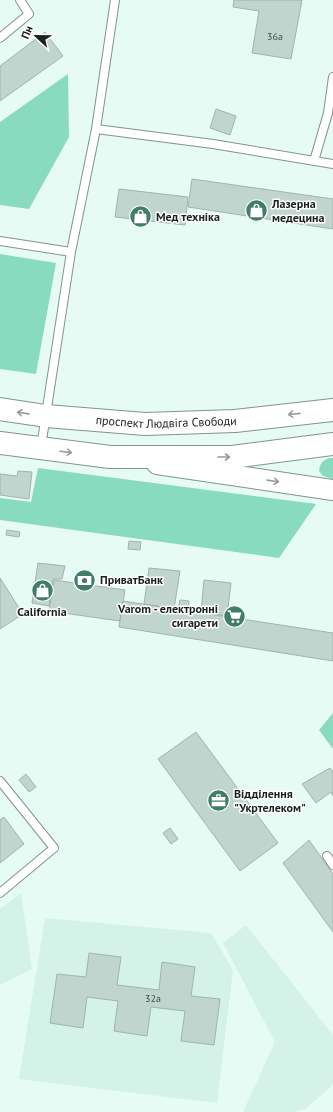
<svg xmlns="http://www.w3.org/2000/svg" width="333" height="1112" font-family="'PT Sans',sans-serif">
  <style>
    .built { fill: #d4f2e7 }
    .green { fill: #89dbbf }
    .building { fill: #c0d5cd; stroke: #a0b4ac }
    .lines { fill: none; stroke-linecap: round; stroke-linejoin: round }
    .service-casing { stroke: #81948d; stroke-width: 10 }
    .tertiary-casing { stroke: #81948d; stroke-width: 22 }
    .secondary-casing { stroke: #81948d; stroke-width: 24 }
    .service { stroke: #fff; stroke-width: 8 }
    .tertiary { stroke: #fff; stroke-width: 20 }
    .secondary { stroke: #fff; stroke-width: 22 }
    .oneway { stroke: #989b99 }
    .labels { text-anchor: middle; stroke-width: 3; stroke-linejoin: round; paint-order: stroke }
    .number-label { font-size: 10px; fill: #434d49 }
    .poi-label { font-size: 12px; font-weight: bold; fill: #19201d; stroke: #fff; text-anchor: start }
    .street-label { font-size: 12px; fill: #19201d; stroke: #fff }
  </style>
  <rect width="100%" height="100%" fill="#e6fbf3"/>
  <!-- built -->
  <path class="built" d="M21 893 32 969 0 985V909Z
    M45 918 211 933 233 970 217 1103 19 1079Z
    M246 925 333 1035V1085L305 1109 294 1112H243L275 1042 223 943Z"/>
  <!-- green -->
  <path class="green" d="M68 74 69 137 29 209 0 205V122Z
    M0 254 56 263 36 374 0 369Z
    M329 458H333V479L323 476 319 471C320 463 322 461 329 458Z
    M38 468 316 504 279 558 0 520V498L31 502Z
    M333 713V749L319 730Z"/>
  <!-- building -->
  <path class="building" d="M234 0H302L291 59 252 53 259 11 233 7Z
    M45 32 63 56 0 101V66Z
    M216 109 236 116 230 135 210 128Z
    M192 179 333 199V229L188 207Z
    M119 189 188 197 185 225 115 217Z
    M18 471 32 472 29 499 0 495V474L17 476Z
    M7 530 20 532 19 537 6 535Z
    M129 541 141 542 140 550 128 549Z
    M38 563 65 566 62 579H53L49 606 32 603Z
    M149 568 180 571 174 609 144 604Z
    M76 574 94 577 92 585 75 583Z
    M0 578 23 614 0 629Z
    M54 580 125 590 120 621 49 611Z
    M204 580 231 583 227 616 201 612Z
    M180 600 189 601 188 611 178 609Z
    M123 601 333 633V661L119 627Z
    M196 732 278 843 240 871 158 759Z
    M330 768 333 771V796L331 792 316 803 302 784Z
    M26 774 36 787 29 792 19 780Z
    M4 817 24 844 0 863V820Z
    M170 828 178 839 171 844 163 833Z
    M309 840 333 874V932L283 863Z
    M89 953 121 957 117 985 159 990 162 962 195 967 191 996 220 999 214 1045 181 1041 185 1011 151 1007 147 1036 114 1031 118 1001 87 997 83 1028 50 1023 57 974 86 977Z"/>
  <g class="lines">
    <defs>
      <path id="service" d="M0 38 29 14 20 0
        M96 129 213 144 333 164
        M314 161 328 113 333 77
        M0 241 71 252 41 447
        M71 252 96 129 115 0
        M0 781 54 848 0 893
        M327 856 333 865"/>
      <path id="tertiary" d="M157 464 333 490"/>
      <g id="secondary">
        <path id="s1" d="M0 409 46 416 145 424 235 421 333 410"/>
        <path d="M0 443 110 457H232L333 444"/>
      </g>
    </defs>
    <!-- service casing -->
    <use href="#service" class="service-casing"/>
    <!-- tertiary casing -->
    <use href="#tertiary" class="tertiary-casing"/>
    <!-- secondary casing -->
    <use href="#secondary" class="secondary-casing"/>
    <!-- service -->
    <use href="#service" class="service"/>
    <!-- tertiary -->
    <use href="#tertiary" class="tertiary"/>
    <!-- secondary -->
    <use href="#secondary" class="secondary"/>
  </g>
  <!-- one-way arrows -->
  <defs><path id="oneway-shaft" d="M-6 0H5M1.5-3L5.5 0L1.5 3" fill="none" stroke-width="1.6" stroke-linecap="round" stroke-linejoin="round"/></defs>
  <g class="oneway">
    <use href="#oneway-shaft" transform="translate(23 413) rotate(-172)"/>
    <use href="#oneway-shaft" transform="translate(294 414) rotate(174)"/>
    <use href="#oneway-shaft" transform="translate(66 452) rotate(7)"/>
    <use href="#oneway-shaft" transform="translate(224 457)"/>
    <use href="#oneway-shaft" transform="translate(273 481) rotate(8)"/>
  </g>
  <!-- icons -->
  <defs>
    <symbol id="shop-disc" viewBox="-11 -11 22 22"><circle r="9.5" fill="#407d6a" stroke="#fff"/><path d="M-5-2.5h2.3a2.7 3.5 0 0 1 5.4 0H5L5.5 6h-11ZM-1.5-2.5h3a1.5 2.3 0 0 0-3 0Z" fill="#fff"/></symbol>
    <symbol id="bank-disc" viewBox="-11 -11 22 22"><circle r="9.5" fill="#407d6a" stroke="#fff"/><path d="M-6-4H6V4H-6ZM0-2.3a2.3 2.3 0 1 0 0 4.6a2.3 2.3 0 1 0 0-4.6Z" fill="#fff"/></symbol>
    <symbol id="supermarket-disc" viewBox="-11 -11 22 22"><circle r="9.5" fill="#407d6a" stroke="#fff"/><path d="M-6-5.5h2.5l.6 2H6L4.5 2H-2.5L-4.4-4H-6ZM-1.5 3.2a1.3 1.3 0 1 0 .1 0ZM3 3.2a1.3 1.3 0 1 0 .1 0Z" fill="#fff"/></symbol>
    <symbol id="office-disc" viewBox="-11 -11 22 22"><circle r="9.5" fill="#407d6a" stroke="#fff"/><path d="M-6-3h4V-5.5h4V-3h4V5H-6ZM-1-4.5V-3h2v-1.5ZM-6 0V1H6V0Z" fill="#fff"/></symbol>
  </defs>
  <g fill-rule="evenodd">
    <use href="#shop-disc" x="244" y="198" width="25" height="25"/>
    <use href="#shop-disc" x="128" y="204" width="25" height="25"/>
    <use href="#bank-disc" x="72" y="568" width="25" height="25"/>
    <use href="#shop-disc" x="30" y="578" width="25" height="25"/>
    <use href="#supermarket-disc" x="222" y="604" width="25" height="25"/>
    <use href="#office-disc" x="206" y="788" width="25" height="25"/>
  </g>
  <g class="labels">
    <!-- number labels -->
    <g class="number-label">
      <text x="275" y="40">36а</text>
      <text x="153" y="1002">32а</text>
    </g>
    <!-- poi labels -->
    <g class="poi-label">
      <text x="272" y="208">Лазерна<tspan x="272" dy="14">медецина</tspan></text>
      <text x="156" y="221">Мед техніка</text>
      <text x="100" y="584">ПриватБанк</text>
      <text x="218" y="613" text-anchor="end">Varom - електронні<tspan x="218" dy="14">сигарети</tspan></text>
      <text x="42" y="616" text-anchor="middle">California</text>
      <text x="234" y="798">Відділення<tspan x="234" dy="14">"Укртелеком"</tspan></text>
    </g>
    <!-- street labels -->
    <g class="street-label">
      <text dy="4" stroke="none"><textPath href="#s1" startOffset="167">проспект Людвіга Свободи</textPath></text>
    </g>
  </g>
  <!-- north arrow -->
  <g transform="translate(36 36) rotate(292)" stroke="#ffffff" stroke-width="3" paint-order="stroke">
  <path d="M0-3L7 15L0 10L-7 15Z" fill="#19201d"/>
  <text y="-6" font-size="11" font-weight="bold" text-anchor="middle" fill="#19201d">Пн</text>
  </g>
</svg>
